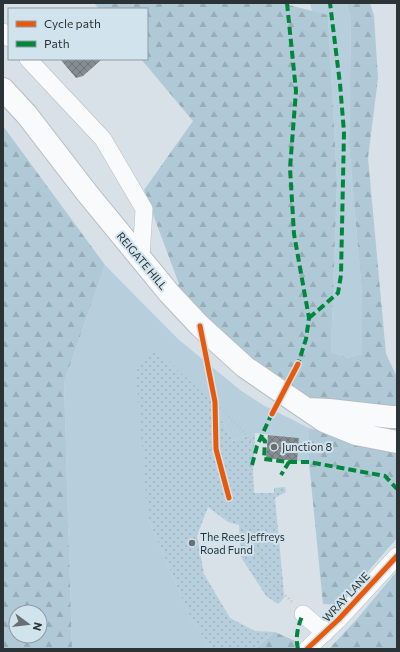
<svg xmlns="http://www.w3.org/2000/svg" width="400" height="652" font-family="Commissioner,sans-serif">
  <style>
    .grass { fill: #b7cfdd }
    .forest { fill: url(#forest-firs); fill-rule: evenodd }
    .park { fill: url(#park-dots) }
    .building { fill: url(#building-cross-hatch) }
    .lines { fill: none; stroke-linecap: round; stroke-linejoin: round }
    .minor-casing { stroke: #b5bdc2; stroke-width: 18 }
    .major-casing { stroke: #b5bdc2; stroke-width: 24 }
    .path { stroke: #bcc1c2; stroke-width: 2.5; stroke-dasharray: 1 3; stroke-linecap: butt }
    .minor { stroke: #f9fafb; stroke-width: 17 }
    .major { stroke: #f9fafb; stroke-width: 22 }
    .quiet { stroke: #00873e; stroke-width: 4; stroke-dasharray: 8 4; stroke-linecap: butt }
    .cycleway-casing { stroke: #d1e3ed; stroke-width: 8 }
    .cycleway { stroke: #e8590c; stroke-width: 5 }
    .poi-dot { fill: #687074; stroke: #d1e3ed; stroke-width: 1.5 }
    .labels { text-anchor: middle; stroke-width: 4; stroke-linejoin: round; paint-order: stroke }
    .street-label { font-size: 11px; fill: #2c3336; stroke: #d1e3ed }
    .poi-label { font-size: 11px; fill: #2c3336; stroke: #d1e3ed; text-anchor: start }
  </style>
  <defs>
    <pattern id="forest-firs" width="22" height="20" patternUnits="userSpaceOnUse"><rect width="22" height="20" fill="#b0c9d6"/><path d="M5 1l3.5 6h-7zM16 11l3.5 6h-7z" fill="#98adb8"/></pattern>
    <pattern id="park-dots" width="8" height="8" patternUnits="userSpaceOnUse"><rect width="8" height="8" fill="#b7cfdd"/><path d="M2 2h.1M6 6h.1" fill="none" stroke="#9eb2be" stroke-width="1.8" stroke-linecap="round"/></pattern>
    <pattern id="building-cross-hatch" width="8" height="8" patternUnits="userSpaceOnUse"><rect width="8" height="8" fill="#868d92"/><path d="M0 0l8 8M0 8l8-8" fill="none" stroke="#6e7478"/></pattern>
  </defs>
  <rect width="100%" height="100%" fill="#d7e1e7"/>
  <!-- grass -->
  <path class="grass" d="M310 3H347L351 20 349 143 362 294V354L348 358 331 352 337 181 328 16 312 11Z
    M105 265 178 339 240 390 263 405 309 428V462L297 461 299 438 255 433 233 441 212 402 148 518 191 619 212 649H72L64 382Z"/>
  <!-- forest -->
  <path class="forest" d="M94 3H281L328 15 337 181 331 352 348 358 362 354V294L349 143 351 20 347 3H370L374 16 378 78 368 158 386 354 397 377V406L374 408 306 409 169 293 179 284 144 190 193 121 141 59H147V9H99Z
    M3 126 105 265 64 382 72 649H3ZM16 612H40V636H16Z
    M309 428 397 451V538L339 605 323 604 309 462Z
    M397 571V649H329L357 619Z
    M275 632 313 649H255Z"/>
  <!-- park -->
  <path class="park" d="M153 347 212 402 233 441 255 433 253 473 254 493H274V488L285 487 286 492 275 498 283 582 284 598 278 604 266 596 241 557 239 525 228 522 208 507 197 536 204 574 230 618 255 631 275 632 255 649H212L191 619 148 518 136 372Z"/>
  <!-- building -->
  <path class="building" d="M60 59H102L83 76 76 78Z
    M268 435 299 438 297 461 266 458Z"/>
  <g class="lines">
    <defs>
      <path id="minor" d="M3 32 9 38
        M28 59 103 139 144 209 141 258
        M303 614 325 633
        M307 649 339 619 397 556"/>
      <path id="major" d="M3 89 27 115 87 193 169 293 200 326 245 367 324 421 356 434 397 442
        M309 409 329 410 391 417H397"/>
    </defs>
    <!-- minor casing -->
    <use href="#minor" class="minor-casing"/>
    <!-- major casing -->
    <use href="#major" class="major-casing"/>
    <!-- path -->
    <path class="path" d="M215 402 257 446
      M207 448 216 449
      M252 465V526L269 580 293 603
      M385 476 397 475"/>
    <!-- minor -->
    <use href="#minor" class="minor"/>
    <!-- major -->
    <use href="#major" class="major"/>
    <!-- quiet -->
    <path class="quiet" d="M287 3 296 91 290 168 294 234 309 318 306 339 297 367
      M309 318 338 293 341 275 344 132 340 84 330 3
      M261 437 265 441 264 459 289 462 281 475
      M289 462H309L385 476 397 489
      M252 465 257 446 273 411
      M298 649C295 637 298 625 303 614"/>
    <defs>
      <path id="cycleway" d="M200 326 215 402 216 449 229 498
        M272 414 298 364
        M307 649 339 619 397 556"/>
    </defs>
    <!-- cycleway casing -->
    <use href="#cycleway" class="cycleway-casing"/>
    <!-- cycleway -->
    <use href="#cycleway" class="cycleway"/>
  </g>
  <!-- markers -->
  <g class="poi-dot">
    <circle cx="274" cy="447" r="4"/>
    <circle cx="192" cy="543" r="4"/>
  </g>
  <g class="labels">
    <!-- street labels -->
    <g class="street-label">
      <text transform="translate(142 261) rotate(50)" y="4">REIGATE HILL</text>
      <text transform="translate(346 597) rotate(-47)" y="4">WRAY LANE</text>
    </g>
    <!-- poi labels -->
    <g class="poi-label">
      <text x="282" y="451">Junction 8</text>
      <text x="200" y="541">The Rees Jeffreys<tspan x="200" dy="13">Road Fund</tspan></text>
    </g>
  </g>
  <!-- border -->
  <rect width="400" height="652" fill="none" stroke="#2c3336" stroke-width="8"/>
  <!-- legend -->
  <rect x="8" y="8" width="140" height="52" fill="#d1e3ed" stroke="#8f9da4"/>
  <rect x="16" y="21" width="20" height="6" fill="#e8590c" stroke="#8f9da4"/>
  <text x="44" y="28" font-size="12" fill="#2c3336">Cycle path</text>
  <rect x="16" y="41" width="20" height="6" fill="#00873e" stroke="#8f9da4"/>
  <text x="44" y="48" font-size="12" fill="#2c3336">Path</text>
  <!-- north arrow -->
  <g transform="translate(28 624) rotate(105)"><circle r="19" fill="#d1e3ed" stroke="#8f9da4"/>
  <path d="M0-3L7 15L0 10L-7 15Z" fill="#687074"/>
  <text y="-6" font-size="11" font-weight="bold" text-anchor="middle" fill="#2c3336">N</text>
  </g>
</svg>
